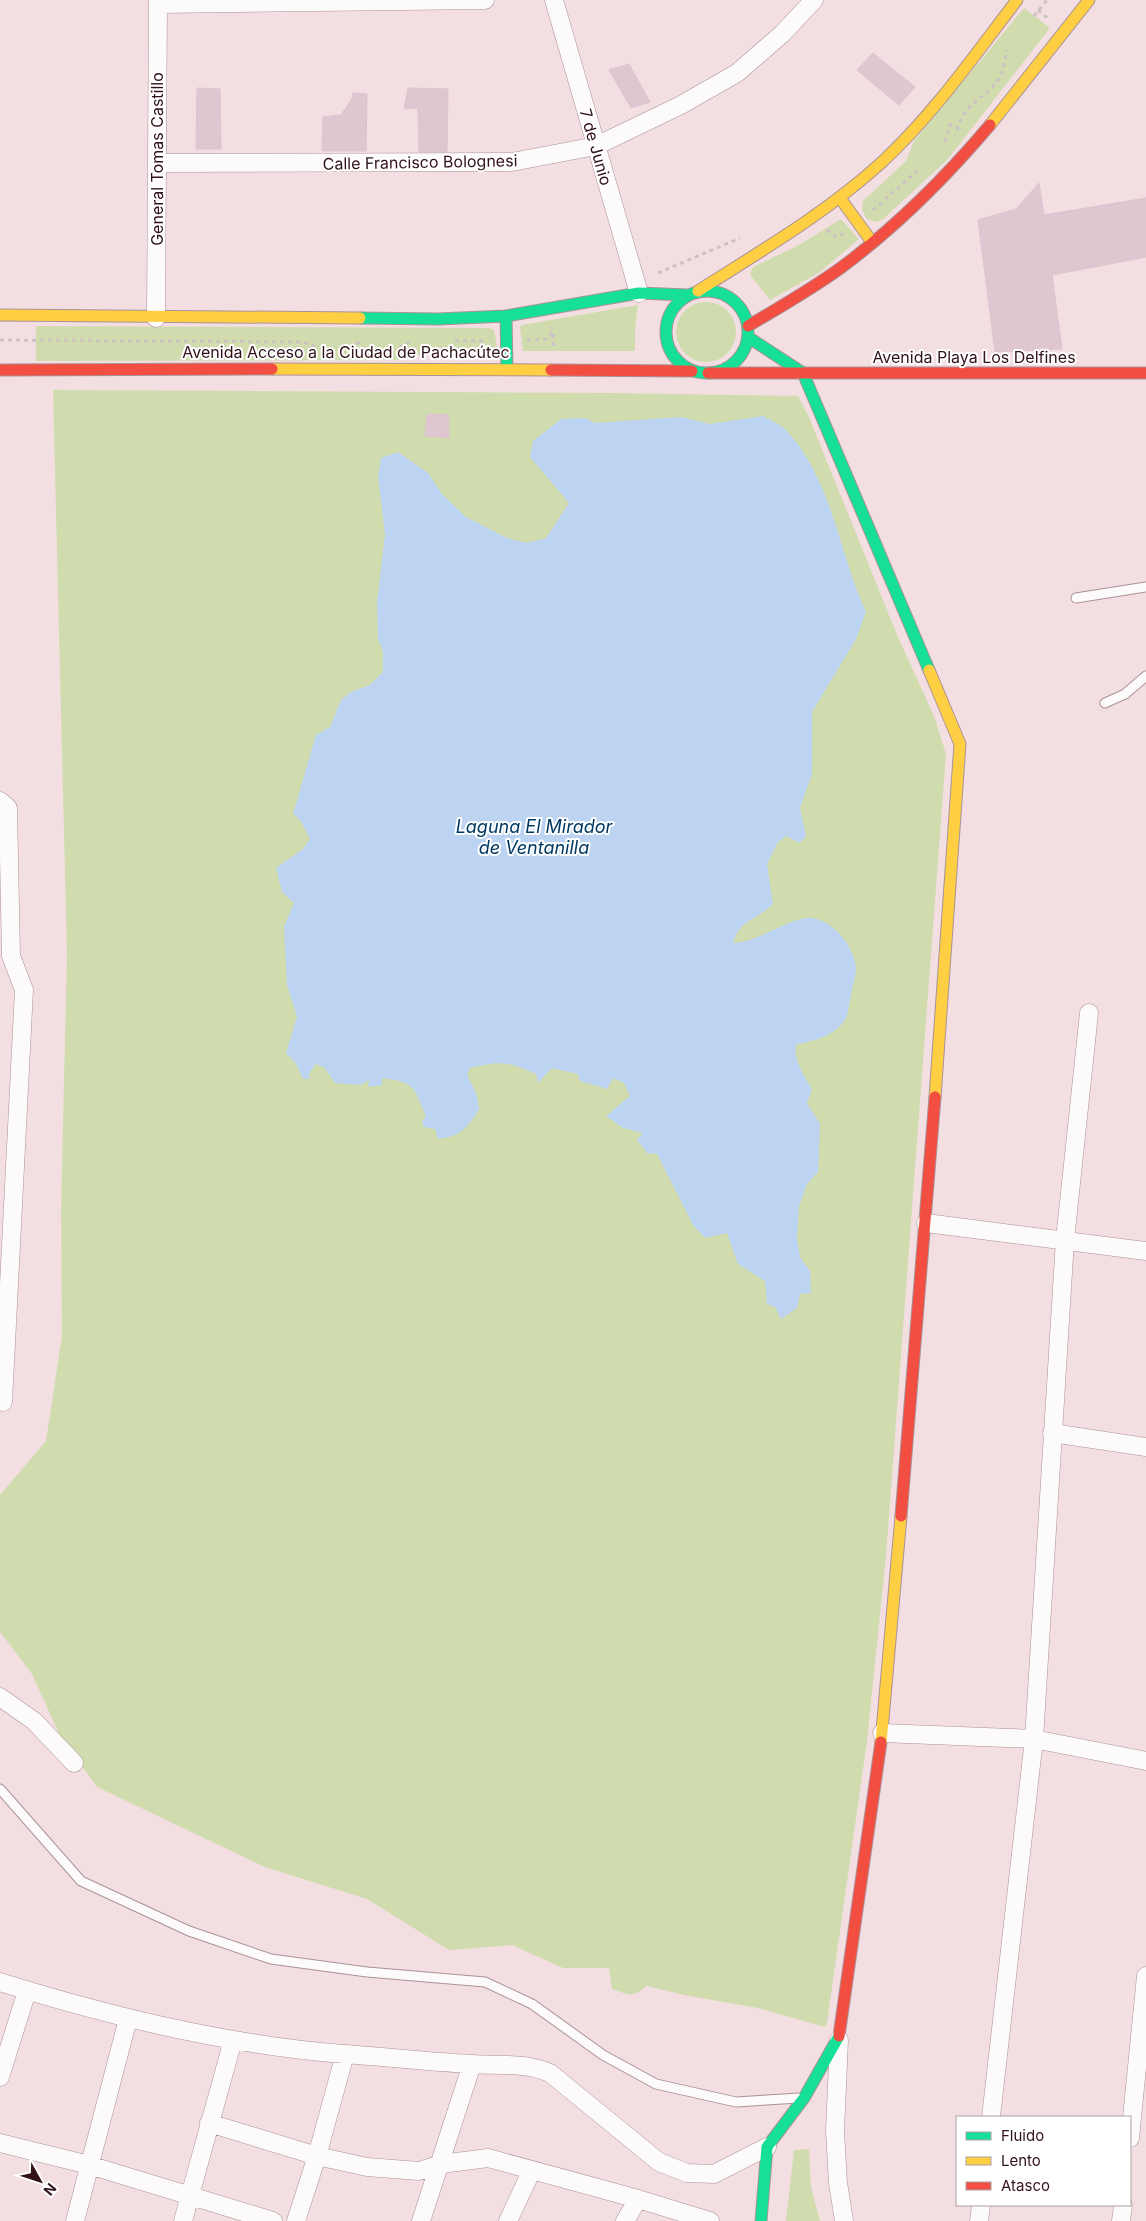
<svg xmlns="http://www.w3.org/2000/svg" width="1146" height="2221" font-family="Inter,sans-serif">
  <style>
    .green { fill: #d1dcae }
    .water { fill: #bcd4f1 }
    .building { fill: #e0c6d0; stroke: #dcc4ce }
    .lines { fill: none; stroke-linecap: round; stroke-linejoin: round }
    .lane-casing { stroke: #aa9297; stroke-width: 11 }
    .street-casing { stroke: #aa9297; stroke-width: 19 }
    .fast-casing { stroke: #aa9297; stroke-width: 13 }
    .slow-casing { stroke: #aa9297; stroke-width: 13 }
    .jam-casing { stroke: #aa9297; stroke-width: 13 }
    .path { stroke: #ccc2c3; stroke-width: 3; stroke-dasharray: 4 4; stroke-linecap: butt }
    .lane { stroke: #fdfafb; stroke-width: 9 }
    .street { stroke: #fdfafb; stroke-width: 18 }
    .fast { stroke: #16e098; stroke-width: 11 }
    .slow { stroke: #ffcf43; stroke-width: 11 }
    .jam { stroke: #f24e42; stroke-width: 11 }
    .labels { text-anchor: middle; stroke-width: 4; stroke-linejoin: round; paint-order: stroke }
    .street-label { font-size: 16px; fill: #311219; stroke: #fff }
    .water-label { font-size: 18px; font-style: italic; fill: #003963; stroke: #fff }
  </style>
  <rect width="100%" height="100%" fill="#f3dee2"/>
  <!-- green -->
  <path class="green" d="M1024 8 1050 28 948 159 882 220 877 222 867 219 862 210 863 201 906 161 914 141Z
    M841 219 859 239 820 272 770 300 750 275 753 267 799 245Z
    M676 332a30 30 0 1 1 60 0a30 30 0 1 1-60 0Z
    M638 305 635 329V351H523L520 327 522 325Z
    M36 326 490 328 494 330 497 347 488 352H428L401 360 36 361Z
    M53 390 615 393 798 396 809 417 898 637 934 716 946 754 886 1556 867 1741 827 2023 825 2027 758 2008 684 1995 647 1986C632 1998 630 1995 612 1989L609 1968H563L512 1945 449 1950 367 1899 265 1867 97 1787 61 1738 32 1674 0 1632V1495L46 1441 62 1336 61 1210 67 954Z
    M809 2149 811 2187 820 2221H786L794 2150Z"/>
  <!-- water -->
  <path class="water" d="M763 416C770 420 780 424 786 430 833 481 838 551 866 612L856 639 812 712V774L800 808 806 836 800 843 786 836 778 842 767 864 773 904C757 920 741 918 733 943 758 943 793 915 812 918 834 921 855 947 856 969 856 977 852 987 851 995 849 1002 849 1012 846 1018 836 1035 816 1041 797 1044 791 1057 806 1078 812 1090L807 1103 820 1124 818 1172 807 1184 799 1206 797 1239 800 1257 810 1271 811 1293 800 1294 797 1308 781 1319 775 1307 767 1304 765 1281 738 1264 727 1233 705 1238 693 1225 657 1154 647 1153 637 1140 643 1133 623 1128 606 1116 630 1096 624 1083 613 1078 607 1089 580 1081 578 1074 552 1068 538 1083 536 1074C507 1061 501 1061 470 1068L467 1074 477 1096 479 1109C468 1128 461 1136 438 1139L435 1129 424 1127 422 1121 426 1116C413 1088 417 1082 382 1078V1085L368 1087 369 1080 361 1085 335 1083 324 1067 316 1064 310 1072 309 1079H303L295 1062 286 1053 297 1017 287 985 284 927 294 903 282 892 276 868 303 849 310 839 301 821 293 814 316 735 330 727 341 700 351 692 370 685 383 672V651L378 639 377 602 385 535 378 475 381 458 398 452 428 473 442 494 466 517 507 538 527 543 546 538 569 503 530 457 533 441 561 419 585 418 595 423 681 417 710 424Z"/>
  <!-- building -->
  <path class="building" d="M873 53 915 87 899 105 857 70Z
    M629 64 650 102 631 108 609 70Z
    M197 88 220 89 221 149H196Z
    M408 88 448 89 447 152H419L418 108 404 109Z
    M353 93 367 94 366 151H322L323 117 341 115 352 99Z
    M1039 183 1044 215 1146 198V257L1052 275 1062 349 995 352 978 220 1016 209Z
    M427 414 449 415V438L425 436Z"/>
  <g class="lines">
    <defs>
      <path id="lane" d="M1076 598 1146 587
        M1105 703 1125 694 1146 676
        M0 1789 81 1881 189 1931 271 1959 367 1972 485 1982 532 2004 603 2055 656 2084 736 2102 799 2098"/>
      <path id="street" d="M554 0 639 293
        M158 4 485 0
        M158 163 512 162 596 146 681 105 737 73 782 34 814 0
        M156 318 158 0
        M0 801 8 808 11 956 24 990 3 1402 0 1400
        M926 1223 1146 1251
        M1052 1433 1146 1447
        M0 1697 34 1721 74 1763
        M882 1733 1034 1739 1146 1761
        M0 1982C112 2017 227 2045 344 2054 387 2057 429 2062 472 2064 499 2066 525 2062 550 2073L659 2162 687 2173 714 2174 767 2147
        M839 2040 835 2131 838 2183 844 2221
        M0 2077 27 1991
        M991 2117 1034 1739 1065 1240 1089 1013
        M209 2123 317 2156 367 2167 419 2171 441 2164 488 2158 638 2199 710 2221
        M1130 2138 1146 1976
        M0 2143 89 2165 273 2221
        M75 2221 128 2019
        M183 2221 233 2040
        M296 2221 317 2156 345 2054
        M421 2221 472 2064
        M508 2221 532 2170
        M625 2221 638 2199
        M979 2221 981 2205
        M1121 2221 1123 2205"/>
      <path id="fast" d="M666 332a41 41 0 1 1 82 0a41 41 0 1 1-82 0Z
        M506 316 507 369
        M360 318 438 319 506 316 639 293 687 295
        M748 337 803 373
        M803 373 929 670
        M761 2221 767 2147 804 2098 839 2036"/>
      <path id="slow" d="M990 125 1089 0
        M840 198 872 242
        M698 291C761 251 826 213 881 163 933 115 974 56 1017 0
        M0 315 360 318
        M272 369 551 370
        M929 670 960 744 935 1097
        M881 1742 901 1516"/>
      <path id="jam" d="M748 326C780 307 812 289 842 267 897 226 946 177 990 125
        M0 370 272 369
        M551 370 692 371
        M708 373H1146
        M901 1516 935 1097
        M839 2036 881 1742"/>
    </defs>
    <!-- lane casing -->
    <use href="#lane" class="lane-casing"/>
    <!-- street casing -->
    <use href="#street" class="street-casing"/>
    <!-- fast casing -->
    <use href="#fast" class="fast-casing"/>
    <!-- slow casing -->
    <use href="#slow" class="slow-casing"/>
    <!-- jam casing -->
    <use href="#jam" class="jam-casing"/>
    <!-- path -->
    <path class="path" d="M1038 10 1050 20
      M1034 16 1047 0
      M957 130C966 99 986 100 1000 77 1004 69 1005 58 1007 50
      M945 142 952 119
      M873 210 917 171
      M827 230 836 237 843 234
      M658 273 740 238
      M553 334 554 350
      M0 340 303 342 316 347
      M527 340 547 339 551 334 552 327
      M455 341H486
      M349 348 361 341
      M399 348 411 341"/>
    <!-- lane -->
    <use href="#lane" class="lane"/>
    <!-- street -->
    <use href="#street" class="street"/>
    <!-- fast -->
    <use href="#fast" class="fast"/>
    <!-- slow -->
    <use href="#slow" class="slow"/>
    <!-- jam -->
    <use href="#jam" class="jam"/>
  </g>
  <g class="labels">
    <!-- street labels -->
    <g class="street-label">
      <text transform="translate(596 147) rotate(74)" y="6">7 de Junio</text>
      <text transform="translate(157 159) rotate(-90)" y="6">General Tomas Castillo</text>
      <text transform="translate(420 162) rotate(-1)" y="6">Calle Francisco Bolognesi</text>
      <text x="346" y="358">Avenida Acceso a la Ciudad de Pachacútec</text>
      <text x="974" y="363">Avenida Playa Los Delfines</text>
    </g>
    <!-- water labels -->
    <g class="water-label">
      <text x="534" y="833">Laguna El Mirador<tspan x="534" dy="21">de Ventanilla</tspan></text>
    </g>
  </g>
  <!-- legend -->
  <rect x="956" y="2116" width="175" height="90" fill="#ffffff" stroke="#ada0a3"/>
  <rect x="966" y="2132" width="25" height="8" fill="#16e098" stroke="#ada0a3"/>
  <text x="1001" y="2141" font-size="15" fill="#311219">Fluido</text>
  <rect x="966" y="2157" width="25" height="8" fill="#ffcf43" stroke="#ada0a3"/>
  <text x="1001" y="2166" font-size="15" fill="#311219">Lento</text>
  <rect x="966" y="2182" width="25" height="8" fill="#f24e42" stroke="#ada0a3"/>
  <text x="1001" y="2191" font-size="15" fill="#311219">Atasco</text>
  <!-- north arrow -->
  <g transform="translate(40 2181) rotate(130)" stroke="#ffffff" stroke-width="4" paint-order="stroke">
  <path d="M0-4L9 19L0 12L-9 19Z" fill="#311219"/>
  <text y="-8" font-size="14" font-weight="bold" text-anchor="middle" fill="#311219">N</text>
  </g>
</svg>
